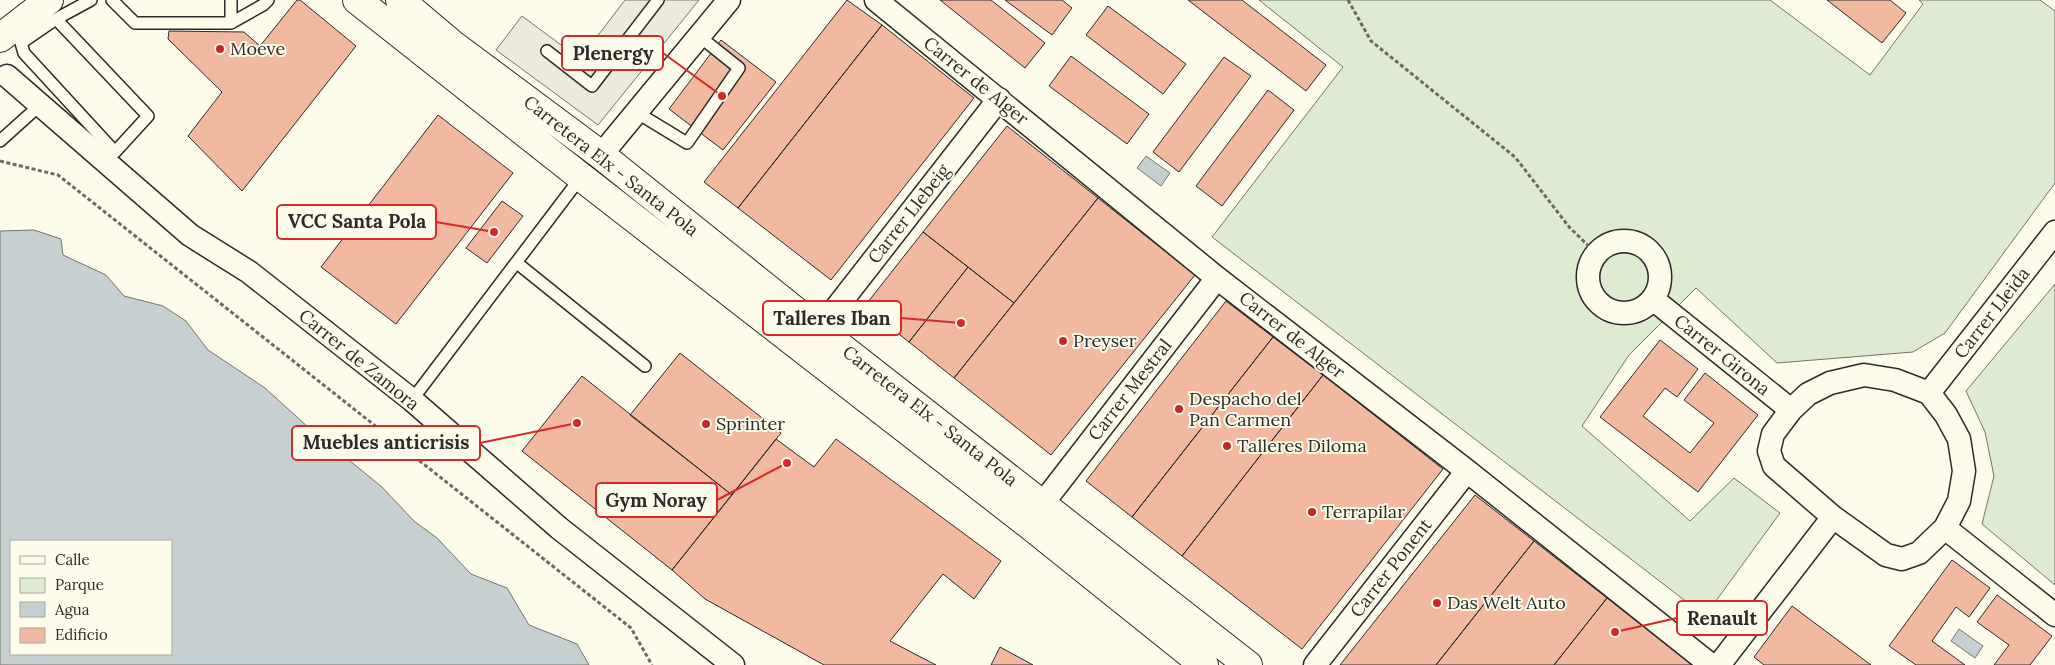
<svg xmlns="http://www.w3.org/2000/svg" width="2055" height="665" font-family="Lora,serif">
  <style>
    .green { fill: #deebd1; stroke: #74746e }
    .parking { fill: #eceadb; stroke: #74746e }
    .water { fill: #c7d0d0; stroke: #74746e; fill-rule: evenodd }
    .building { fill: #f2b8a0; stroke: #2b2b2b }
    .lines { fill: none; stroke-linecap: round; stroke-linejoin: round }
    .service-casing { stroke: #2b2b2b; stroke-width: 14 }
    .minor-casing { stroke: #2b2b2b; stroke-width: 25 }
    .secondary-casing { stroke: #2b2b2b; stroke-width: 30 }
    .trunk-casing { stroke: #2b2b2b; stroke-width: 30 }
    .path { stroke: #6a6964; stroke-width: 3; stroke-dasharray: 4 2.5; stroke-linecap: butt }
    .service { stroke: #fdfbea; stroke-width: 11 }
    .minor { stroke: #fdfbea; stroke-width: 22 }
    .secondary { stroke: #fdfbea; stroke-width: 28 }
    .trunk { stroke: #fdfbea; stroke-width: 28 }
    .poi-dot { fill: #c62828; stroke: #fdfbea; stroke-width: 2 }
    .labels { text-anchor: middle; stroke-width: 4; stroke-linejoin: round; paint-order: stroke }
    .poi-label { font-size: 18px; fill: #2b2b2b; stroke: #fdfbea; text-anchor: start }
    .street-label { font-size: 18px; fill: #2b2b2b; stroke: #fdfbea }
    .leader { fill: none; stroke: #d62828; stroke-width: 2 }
    .callout-dot { fill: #d62828; stroke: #fdfbea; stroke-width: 2 }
    .callout { fill: #fdfbea; stroke: #d62828; stroke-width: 2 }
    .callout-label { font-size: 19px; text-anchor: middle; font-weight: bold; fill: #2b2b2b }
  </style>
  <rect width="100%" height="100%" fill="#fdfbea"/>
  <!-- green -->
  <path class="green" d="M1259 0H1770L1870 75 1923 4 1919 0H2040L2055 11V183L1945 333 1913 352 1777 363 1696 288 1629 355 1582 426 1690 521 1734 478 1780 513 1705 616 1212 237 1343 67Z
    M2055 284V585L1982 524 1994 476 1985 432 1966 391Z"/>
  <!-- parking -->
  <path class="parking" d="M625 0H699L598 125 496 50 522 16 580 59Z"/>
  <!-- water -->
  <path class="water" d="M1146 156 1170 173 1161 186 1137 168Z
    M34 230 61 239 63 255 106 275 124 296 163 306 186 321 208 350 265 388 308 427 382 487 414 521 437 538 471 574 507 588 529 625 577 644 589 665H0V231ZM11 541H171V654H11Z
    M1959 629 1983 646 1975 658 1951 641Z"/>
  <!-- building -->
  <path class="building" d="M297 0H300L356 46 242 191 188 136 222 92 168 39 169 31 244 32 260 46Z
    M847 0 882 25 738 208 704 182Z
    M940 0H991L1045 43 1025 68Z
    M1005 0H1062L1072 8 1052 35Z
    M1188 0H1242L1326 65 1306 91Z
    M1827 0H1890L1906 13 1882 43Z
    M1108 6 1186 64 1163 94 1086 35Z
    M882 25 974 98 831 280 738 208Z
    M721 40 776 82 723 150 669 109Z
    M1071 56 1149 114 1127 144 1049 86Z
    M1224 57 1251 76 1179 172 1153 152Z
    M1268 90 1294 110 1222 206 1196 186Z
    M438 115 513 173 396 324 321 267Z
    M1007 126 1098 198 1014 303 923 232Z
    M1098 198 1195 275 1051 455 954 378Z
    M502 201 523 216 487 263 466 248Z
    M923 232 968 267 909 342 864 307Z
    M968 267 1014 303 954 378 909 342Z
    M1226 301 1273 337 1132 517 1086 481Z
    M1273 337 1323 375 1182 556 1132 517Z
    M1660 340 1698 369 1677 397 1665 388 1643 416 1690 453 1714 423 1684 400 1705 373 1758 415 1698 492 1600 417Z
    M680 353 781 433 732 495 630 415Z
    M1323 375 1443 469 1302 649 1182 556Z
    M582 376 732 495 672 570 522 451Z
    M776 439 814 467 836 439 1001 561 974 599 943 574 890 641 936 665H824L705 599 672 570Z
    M1475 495 1534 541 1436 665H1340Z
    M1534 541 1607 598 1554 665H1436Z
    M1952 560 1990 588 1969 617 1956 607 1932 641 1965 665H1916L1889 646Z
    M1997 595 2052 636 2030 665H1994L2009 645 1977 622Z
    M1607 598 1692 665H1554Z
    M1792 606 1871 665H1764L1754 657Z
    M1000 647 1033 665H991Z"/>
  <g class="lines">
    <defs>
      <path id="service" d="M112 0 135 23H231L263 5 268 0
        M56 19 148 116 115 152 24 53 21 43 56 19 91 0
        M231 23V0
        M547 51 592 86 658 0
        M636 112 687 143 739 68 699 36
        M0 141 40 105
        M517 263 645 366
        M412 400 581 177"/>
      <path id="minor" d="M876 0 1217 278 1467 471 1711 665
        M7 76 190 235 249 272 412 400 559 528 733 665
        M601 155 729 0
        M1588 277a36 36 0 1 1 72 0a36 36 0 1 1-72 0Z
        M1654 300 1791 410
        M819 330 999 99
        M1864 375 1895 380 1929 393 1946 415 1959 439 1964 471 1959 501 1945 528 1919 553 1902 559 1886 555 1833 517 1774 466 1769 451 1773 434 1791 410 1808 394 1830 383Z
        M1929 393 2055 232
        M1043 503 1217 278
        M1945 528 2055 615
        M1315 665 1467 471
        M1719 665 1833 517"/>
      <path id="secondary" d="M357 0 581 177 1028 524 1204 665
        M400 0 452 44 601 155 819 330 1248 665"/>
      <path id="trunk" d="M0 38 49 0"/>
    </defs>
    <!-- service casing -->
    <use href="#service" class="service-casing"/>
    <!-- minor casing -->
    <use href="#minor" class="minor-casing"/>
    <!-- secondary casing -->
    <use href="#secondary" class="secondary-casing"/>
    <!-- trunk casing -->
    <use href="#trunk" class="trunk-casing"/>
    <!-- path -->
    <path class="path" d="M1348 0 1371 41 1515 157 1570 228 1596 253
      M0 161 58 175 631 628 652 665"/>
    <!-- service -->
    <use href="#service" class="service"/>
    <!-- minor -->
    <use href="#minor" class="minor"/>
    <!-- secondary -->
    <use href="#secondary" class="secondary"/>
    <!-- trunk -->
    <use href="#trunk" class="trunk"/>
  </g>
  <!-- markers -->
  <g class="poi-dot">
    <circle cx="220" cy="49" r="5"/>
    <circle cx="1063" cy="341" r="5"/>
    <circle cx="1179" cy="409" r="5"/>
    <circle cx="706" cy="424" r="5"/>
    <circle cx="1227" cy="446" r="5"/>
    <circle cx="1312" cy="512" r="5"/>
    <circle cx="1437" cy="603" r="5"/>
  </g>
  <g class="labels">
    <!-- poi labels -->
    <g class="poi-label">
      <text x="230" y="55">Moeve</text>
      <text x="1073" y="347">Preyser</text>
      <text x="1189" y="405">Despacho del<tspan x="1189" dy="21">Pan Carmen</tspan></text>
      <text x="716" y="430">Sprinter</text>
      <text x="1237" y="452">Talleres Diloma</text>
      <text x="1322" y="518">Terrapilar</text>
      <text x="1447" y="609">Das Welt Auto</text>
    </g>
    <!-- street labels -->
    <g class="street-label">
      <text transform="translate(976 81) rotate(39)" y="6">Carrer de Alger</text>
      <text transform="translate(611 166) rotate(38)" y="6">Carretera Elx - Santa Pola</text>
      <text transform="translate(909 214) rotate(-52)" y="6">Carrer Llebeig</text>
      <text transform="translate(1992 313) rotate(-52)" y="6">Carrer Lleida</text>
      <text transform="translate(1292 335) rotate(38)" y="6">Carrer de Alger</text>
      <text transform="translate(1722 355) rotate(39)" y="6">Carrer Girona</text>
      <text transform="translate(359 360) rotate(39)" y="6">Carrer de Zamora</text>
      <text transform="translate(1130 390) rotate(-52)" y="6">Carrer Mestral</text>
      <text transform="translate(930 416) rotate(38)" y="6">Carretera Elx - Santa Pola</text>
      <text transform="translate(1391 568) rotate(-52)" y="6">Carrer Ponent</text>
    </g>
  </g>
  <!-- callouts -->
  <path class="leader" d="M722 96L663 53M494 232L436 222M961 323L901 318M577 423L480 443M787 463L717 500M1615 632L1677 618"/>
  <g class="callout-dot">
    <circle cx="722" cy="96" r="5"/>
    <circle cx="494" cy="232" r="5"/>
    <circle cx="961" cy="323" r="5"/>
    <circle cx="577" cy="423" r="5"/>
    <circle cx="787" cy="463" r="5"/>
    <circle cx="1615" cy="632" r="5"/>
  </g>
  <g class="callout">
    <rect x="562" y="36" width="101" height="34" rx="5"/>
    <rect x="277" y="205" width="159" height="34" rx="5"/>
    <rect x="763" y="301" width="138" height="34" rx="5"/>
    <rect x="292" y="426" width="188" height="34" rx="5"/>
    <rect x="596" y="483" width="121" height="34" rx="5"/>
    <rect x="1677" y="601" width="90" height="34" rx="5"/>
  </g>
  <g class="callout-label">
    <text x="613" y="60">Plenergy</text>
    <text x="357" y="228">VCC Santa Pola</text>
    <text x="832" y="325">Talleres Iban</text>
    <text x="386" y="449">Muebles anticrisis</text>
    <text x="656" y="507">Gym Noray</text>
    <text x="1722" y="625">Renault</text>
  </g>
  <!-- legend -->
  <rect x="10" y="540" width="162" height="115" fill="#fdfbea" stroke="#a9a89e"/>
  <rect x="20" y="556" width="25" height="8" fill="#fdfbea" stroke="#a9a89e"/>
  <text x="55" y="565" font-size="15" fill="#2b2b2b">Calle</text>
  <rect x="20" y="578" width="25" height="15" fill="#deebd1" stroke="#a9a89e"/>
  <text x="55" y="590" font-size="15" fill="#2b2b2b">Parque</text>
  <rect x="20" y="602" width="25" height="15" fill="#c7d0d0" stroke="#a9a89e"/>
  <text x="55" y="615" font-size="15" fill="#2b2b2b">Agua</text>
  <rect x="20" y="628" width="25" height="15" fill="#f2b8a0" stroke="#a9a89e"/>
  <text x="55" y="640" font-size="15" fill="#2b2b2b">Edificio</text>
</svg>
